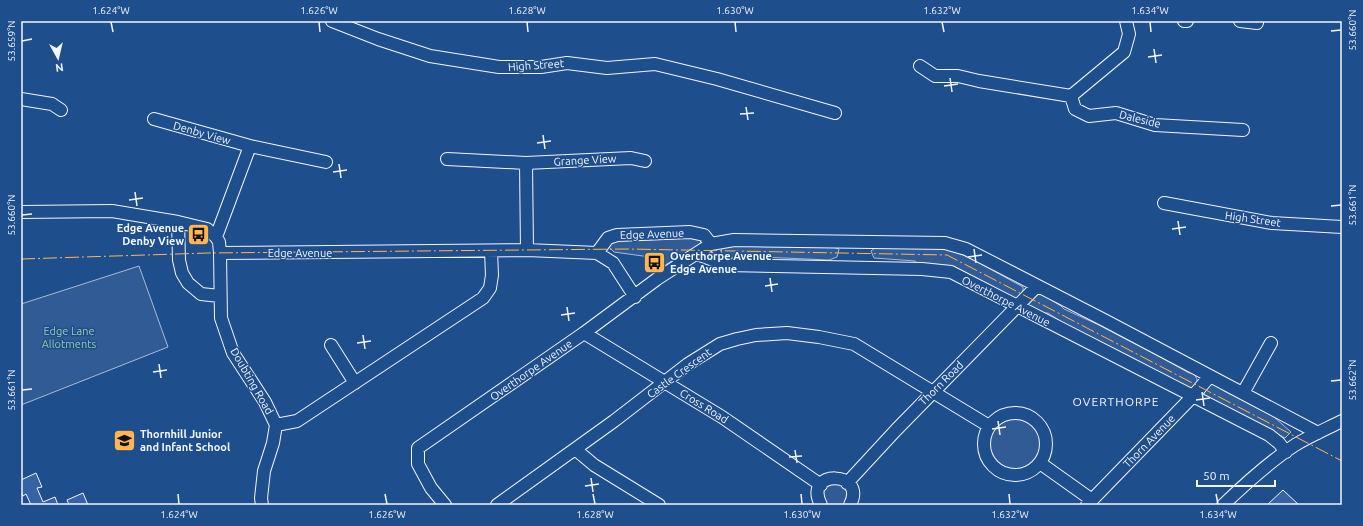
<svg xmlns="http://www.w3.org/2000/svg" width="1363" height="526" font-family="Ubuntu,sans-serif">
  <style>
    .built { fill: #305b95; stroke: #a8bbd7 }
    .building { fill: #3563a3; stroke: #f2f6ff }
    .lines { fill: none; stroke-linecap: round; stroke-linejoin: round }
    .minor-casing { stroke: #f2f6ff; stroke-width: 14 }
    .minor { stroke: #1f4e8c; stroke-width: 12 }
    .power { stroke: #ffb74d; stroke-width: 1; stroke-dasharray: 14 3 2 3; stroke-linecap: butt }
    .ticks { fill: none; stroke: #f2f6ff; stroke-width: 1.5 }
    .labels { text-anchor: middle; stroke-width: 3; stroke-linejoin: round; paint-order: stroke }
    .street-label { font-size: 11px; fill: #f2f6ff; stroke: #1f4e8c }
    .poi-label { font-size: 11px; font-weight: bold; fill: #f2f6ff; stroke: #1f4e8c; text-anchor: start }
    .park-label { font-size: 11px; fill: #97c8a6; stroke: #1f4e8c }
    .neighbourhood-label { font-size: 12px; letter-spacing: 1px; fill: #f2f6ff; stroke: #1f4e8c }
    .neatline { fill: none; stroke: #f2f6ff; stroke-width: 1.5 }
    .ticks-label { font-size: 10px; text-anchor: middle; fill: #f2f6ff }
  </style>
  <rect width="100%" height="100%" fill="#1f4e8c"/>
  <!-- built -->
  <path class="built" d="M694 238 700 239 701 242 698 246 660 268 653 255 650 257 614 252 609 247 612 243 616 241Z
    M733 245 833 247 839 249 837 257 829 260 739 256 727 259 721 255 722 246Z
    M875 248H947L974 260 1012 281 1023 287V290L1020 297 1015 299 916 263 915 261 874 258 871 251Z
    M139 266 168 347 21 405V304Z
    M1037 294 1043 295 1061 306 1064 309 1099 325 1162 358 1189 373 1193 372 1197 379V383L1190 389 1133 358 1063 323 1048 313H1041L1030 307 1028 301Z
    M1214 384 1224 391 1274 417 1291 432 1285 438 1204 396V390L1207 386Z
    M984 444a31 31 0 1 1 62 0a31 31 0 1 1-62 0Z
    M847 483 850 505H821V485Z"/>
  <!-- building -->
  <path class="building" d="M36 473 42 487 37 488 43 502 55 497 58 505H31L26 494 23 496 21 492V480Z
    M1283 490 1299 505H1267Z
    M83 493 88 505H69L67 500Z"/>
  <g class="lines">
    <defs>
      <path id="minor" d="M332 21 378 39 430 56 499 67H541L567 63 607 68 655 64 717 79 835 113
        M1184 21H1187
        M1240 21 1257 23
        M920 66 935 76H958L979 81 1071 96 1124 52 1129 34 1126 21
        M1071 96 1075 109 1089 116 1116 113 1155 125 1243 130
        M21 99 52 104 61 110
        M154 119 250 146 326 162
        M447 159 526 163
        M1164 203 1272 223 1342 227
        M21 212 112 211 178 222 207 229 216 237 219 242 220 253 527 250 597 253 613 263 635 297
        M178 222 179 260 182 273 188 283 201 294 220 296
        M216 237 250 146
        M527 250 526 163 631 158 645 161
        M220 253 221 318 233 353 265 402 276 425 297 421 483 298 490 288 492 275 491 251
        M597 253 608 238 617 235 690 232 704 235 711 244
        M697 254 726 265 922 269 951 272 1269 435 1279 443 1286 452
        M584 333 722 417 821 485
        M331 345 355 383
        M1243 393 1271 343
        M984 444a31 31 0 1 1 62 0a31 31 0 1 1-62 0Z
        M575 449 594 465 659 505
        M1040 463 1092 500
        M847 483 896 430 1037 286
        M262 505 261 498 264 471 273 443 276 425
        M445 505 431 488 418 464V448L584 333 657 279 711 244 734 240 945 243 966 249 1106 321 1318 433
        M497 505 614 421 688 364 720 344 737 339 756 335 787 333 819 337 854 344 989 426
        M821 505C802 469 868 470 850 505
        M1087 505 1193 396 1210 376
        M1223 505C1245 484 1269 462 1295 445 1310 436 1326 429 1342 421"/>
    </defs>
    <!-- minor casing -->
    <use href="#minor" class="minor-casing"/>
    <!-- minor -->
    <use href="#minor" class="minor"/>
    <!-- power -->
    <path class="power" d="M21 259 208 253 628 249 947 255 1342 461"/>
  </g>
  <!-- ticks -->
  <path class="ticks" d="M111 22 113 32M319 22 320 32M527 22 528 32M735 22 736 32M942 22 944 32M1150 22 1151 32M1331 31 1341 30M22 41 32 39M1154 49 1156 63M1148 57 1162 55M950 78 952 92M944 86 958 84M746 107 748 120M740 114 754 113M543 135 545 149M537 143 551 141M339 164 341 178M333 172 347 170M135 192 137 206M129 200 143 198M1331 206 1341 205M22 215 32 214M1178 221 1180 235M1172 229 1186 227M974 249 976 263M968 257 982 255M770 278 772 292M765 286 778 284M567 307 569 321M561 315 575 313M363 335 365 349M357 343 371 341M159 364 161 378M153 372 167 370M1331 381 1341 380M22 390 32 389M1202 392 1204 406M1196 400 1210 398M998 421 1000 435M992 429 1006 427M795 450 797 463M789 457 802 456M591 478 593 492M585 486 599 484M178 494 179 504M385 494 387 504M593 494 595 504M801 494 802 504M1009 494 1010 504M1216 494 1218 504"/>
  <!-- icons -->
  <defs>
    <symbol id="bus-square" viewBox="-11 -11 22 22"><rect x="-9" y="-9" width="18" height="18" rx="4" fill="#ffb74d" stroke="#1f4e8c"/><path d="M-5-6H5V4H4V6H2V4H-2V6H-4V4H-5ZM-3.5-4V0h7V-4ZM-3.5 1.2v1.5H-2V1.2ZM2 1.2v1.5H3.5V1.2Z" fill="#111"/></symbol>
    <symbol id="school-square" viewBox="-11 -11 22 22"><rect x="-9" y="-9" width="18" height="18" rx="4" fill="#ffb74d" stroke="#1f4e8c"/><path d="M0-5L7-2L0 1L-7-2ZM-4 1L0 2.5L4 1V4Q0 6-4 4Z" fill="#111"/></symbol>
  </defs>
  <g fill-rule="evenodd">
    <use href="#bus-square" x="186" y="222" width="25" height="25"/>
    <use href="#bus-square" x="642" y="250" width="25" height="25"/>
    <use href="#school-square" x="112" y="428" width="25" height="25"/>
  </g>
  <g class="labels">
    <!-- street labels -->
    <g class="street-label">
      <text transform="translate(536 65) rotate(-4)" y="4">High Street</text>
      <text transform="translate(1140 119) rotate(14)" y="4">Daleside</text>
      <text transform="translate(202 133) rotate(16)" y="4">Denby View</text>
      <text transform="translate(585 160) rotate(-3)" y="4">Grange View</text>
      <text transform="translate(1253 219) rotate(8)" y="4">High Street</text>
      <text transform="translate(652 234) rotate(-2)" y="4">Edge Avenue</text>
      <text x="300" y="257">Edge Avenue</text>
      <text transform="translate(1006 301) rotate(27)" y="4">Overthorpe Avenue</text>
      <text transform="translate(531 370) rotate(-35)" y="4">Overthorpe Avenue</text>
      <text transform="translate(679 373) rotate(-36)" y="4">Castle Crescent</text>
      <text transform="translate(252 381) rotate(60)" y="4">Doubting Road</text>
      <text transform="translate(941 383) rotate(-45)" y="4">Thorn Road</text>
      <text transform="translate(704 406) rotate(32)" y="4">Cross Road</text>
      <text transform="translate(1149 441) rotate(-46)" y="4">Thorn Avenue</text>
    </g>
    <!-- poi labels -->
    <g class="poi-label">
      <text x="184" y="232" text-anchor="end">Edge Avenue<tspan x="184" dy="13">Denby View</tspan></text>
      <text x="670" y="260">Overthorpe Avenue<tspan x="670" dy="13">Edge Avenue</tspan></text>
      <text x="140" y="438">Thornhill Junior<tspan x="140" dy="13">and Infant School</tspan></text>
    </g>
    <!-- park labels -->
    <g class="park-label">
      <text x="69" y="335">Edge Lane<tspan x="69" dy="13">Allotments</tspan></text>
    </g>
    <!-- neighbourhood labels -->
    <g class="neighbourhood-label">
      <text x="1116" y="406">OVERTHORPE</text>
    </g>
  </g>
  <!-- border -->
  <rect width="1363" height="526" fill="none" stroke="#1f4e8c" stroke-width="44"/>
  <!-- north arrow -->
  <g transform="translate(58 58) rotate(172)" stroke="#1f4e8c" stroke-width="3" paint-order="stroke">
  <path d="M0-3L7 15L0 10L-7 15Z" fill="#f2f6ff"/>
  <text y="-6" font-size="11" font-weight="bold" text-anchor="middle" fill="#f2f6ff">N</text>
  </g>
  <!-- scale -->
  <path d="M1197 480v6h78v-6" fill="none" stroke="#f2f6ff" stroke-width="2"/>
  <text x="1203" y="480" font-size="12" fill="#f2f6ff" stroke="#1f4e8c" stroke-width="3" paint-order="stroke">50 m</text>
  <rect x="22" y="22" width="1319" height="482" class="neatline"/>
  <g class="ticks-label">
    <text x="111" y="14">1.624°W</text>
    <text x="319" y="14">1.626°W</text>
    <text x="527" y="14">1.628°W</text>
    <text x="735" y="14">1.630°W</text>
    <text x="942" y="14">1.632°W</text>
    <text x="1150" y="14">1.634°W</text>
    <text transform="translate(1352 30) rotate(-90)" y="4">53.660°N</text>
    <text transform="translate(11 41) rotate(-90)" y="4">53.659°N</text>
    <text transform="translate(1352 205) rotate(-90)" y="4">53.661°N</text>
    <text transform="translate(11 215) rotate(-90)" y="4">53.660°N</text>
    <text transform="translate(1352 380) rotate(-90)" y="4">53.662°N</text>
    <text transform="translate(11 390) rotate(-90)" y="4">53.661°N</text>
    <text x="179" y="518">1.624°W</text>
    <text x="387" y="518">1.626°W</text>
    <text x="595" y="518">1.628°W</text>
    <text x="802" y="518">1.630°W</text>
    <text x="1010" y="518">1.632°W</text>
    <text x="1218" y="518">1.634°W</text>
  </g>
</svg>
